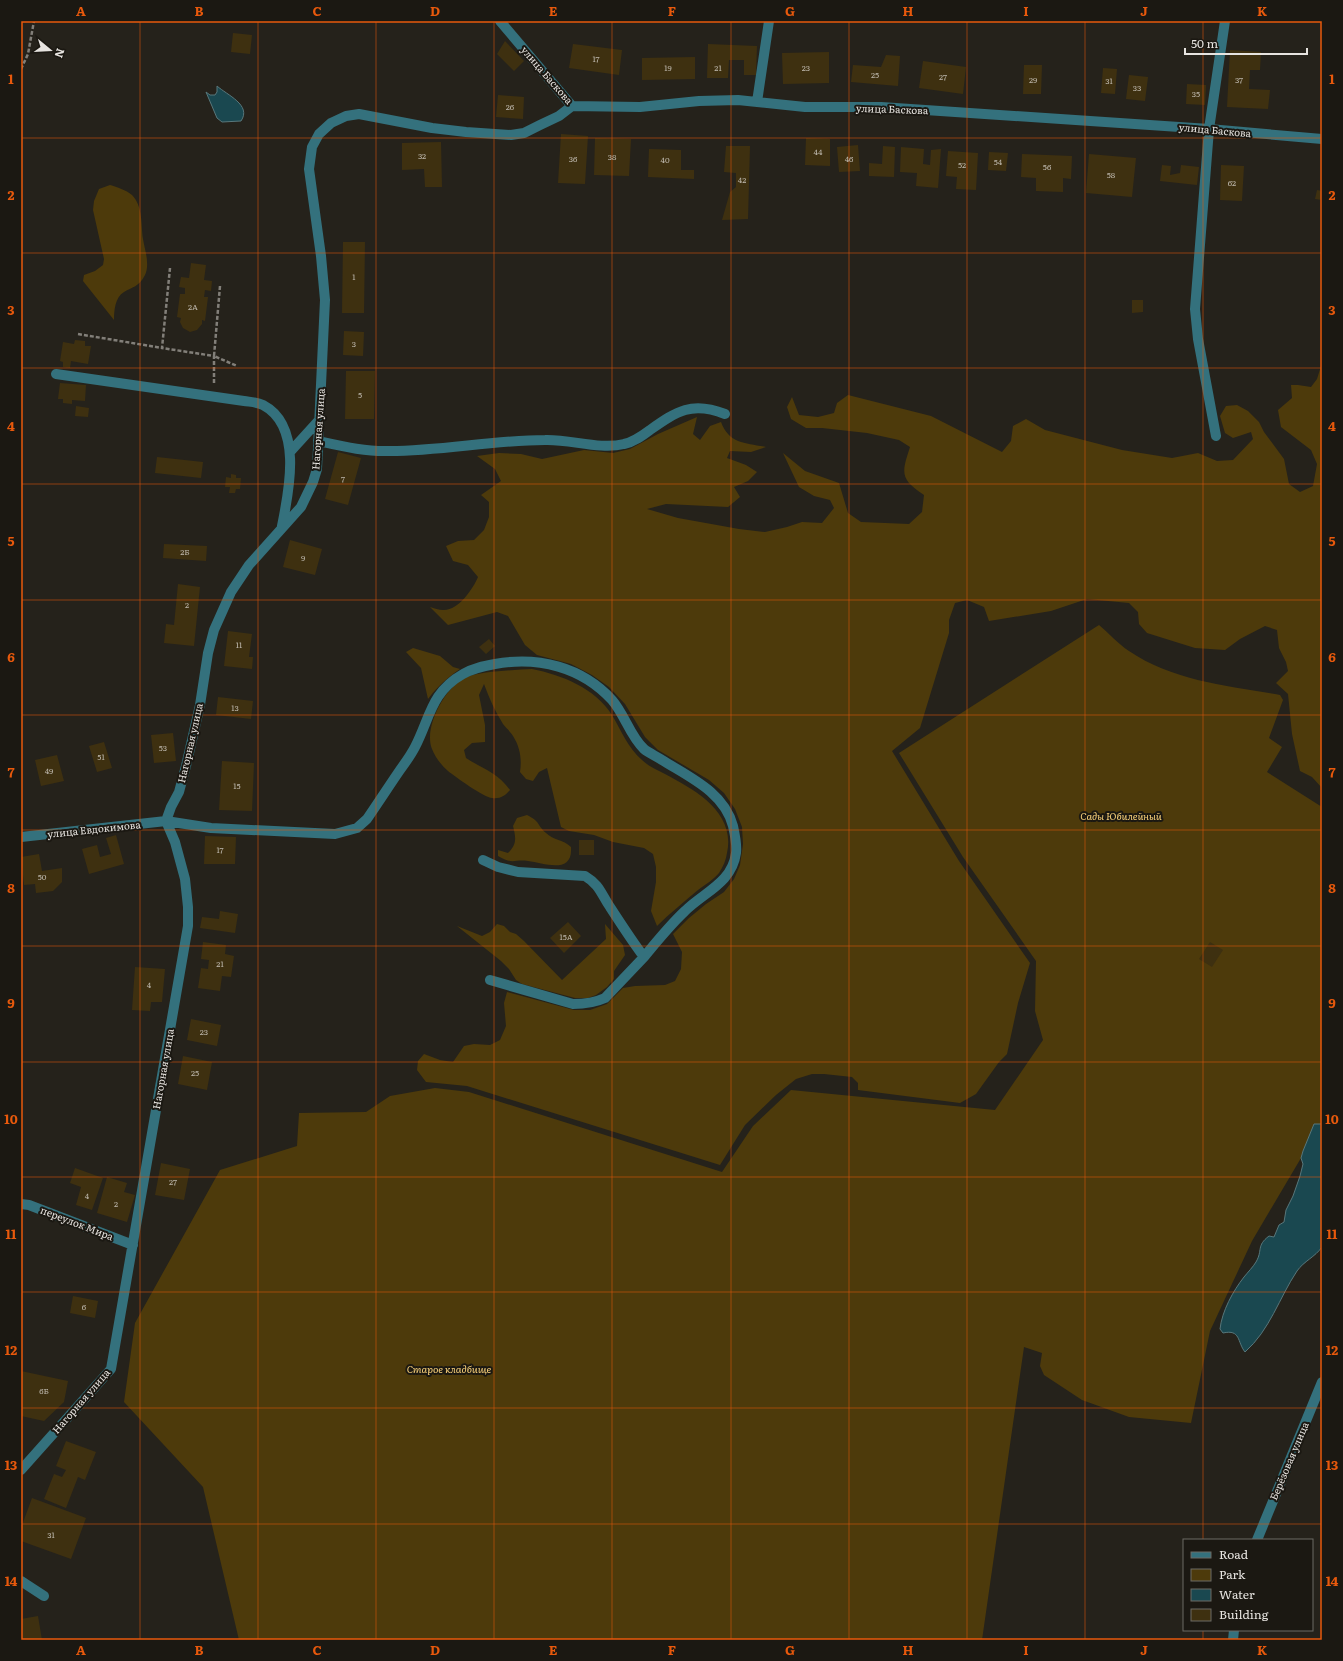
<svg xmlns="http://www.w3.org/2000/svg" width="1343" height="1661" font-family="Literata,serif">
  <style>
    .green { fill: #4d3a0b }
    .water { fill: #1a4850; stroke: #58777b }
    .building { fill: #3e3010 }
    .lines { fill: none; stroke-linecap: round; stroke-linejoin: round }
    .path { stroke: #827f79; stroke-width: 2.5; stroke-dasharray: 4 2; stroke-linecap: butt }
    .minor { stroke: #34717d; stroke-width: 10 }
    .grid { fill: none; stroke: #e8590c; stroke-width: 1; stroke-opacity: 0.55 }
    .labels { text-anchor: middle; stroke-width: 4; stroke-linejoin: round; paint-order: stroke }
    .number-label { font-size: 8px; fill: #bdb7ac }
    .street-label { font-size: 10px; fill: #e7e4e0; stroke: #1b1812 }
    .park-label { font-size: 10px; font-style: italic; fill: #f9d17a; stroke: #1b1812 }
    .neatline { fill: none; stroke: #e8590c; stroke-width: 1.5 }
    .grid-label { font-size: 13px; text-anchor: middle; font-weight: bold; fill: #e8590c }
  </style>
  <rect width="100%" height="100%" fill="#25221b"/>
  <!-- green -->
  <path class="green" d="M110 185C117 187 126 190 132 195 143 206 141 225 143 239 145 251 150 264 145 275 139 287 132 287 124 292 115 297 114 311 114 320L83 281 84 275 95 271 103 265 104 259 93 210 94 201 99 189Z
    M1322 363V788L1312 777 1300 771 1292 734 1288 694 1276 683 1288 671 1286 662 1279 648 1277 630 1265 626 1240 639 1225 650 1195 648 1147 633 1139 624 1138 612 1129 603 1087 599 1051 611 989 621 984 607 967 600 955 603 949 620V633L920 728 892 751 959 861 1030 963 1018 1003 1007 1054 999 1062 976 1094 960 1103 858 1090V1083L852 1077 824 1074H812L796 1079 776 1095 745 1125 720 1165 467 1086 426 1082 417 1070 418 1061 424 1054 440 1060 453 1062 464 1046 474 1044 490 1045 500 1040 506 1026 504 1003 507 992 574 1010H590L607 1004 623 988 635 986 665 985 675 981 681 969 682 952 673 934 689 918 706 904 724 892 734 879 740 865 743 844 742 827 735 809 724 793 709 780 658 750 645 737 625 704 609 687 592 675 571 664 537 655 525 645 508 616 497 612 448 625 430 607C434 608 439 610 443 610 458 611 473 589 478 577L468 565 453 561 446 546 458 541 474 540 484 530 489 517V502L481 495 501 481 495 469 477 456 499 453 521 454 542 459 584 450 613 453 630 449 658 434 697 417 693 434 700 440 710 426 721 422C729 444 746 443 766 447L751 452 730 451 727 458 746 465 757 472 748 481 734 487 740 497 728 507 666 504 647 509 678 518 739 529 765 532 787 527 802 522 822 523 834 508 830 500 814 496 799 487 783 453 805 471 839 483 848 513 861 522 909 524 922 512 924 495C899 479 902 472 910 447L899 440 867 433 822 428H806L791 419 787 407 792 397 799 415 818 417 834 413 837 403 848 395 931 416 1002 452 1011 441 1013 426 1026 419 1045 430 1122 450 1172 458 1198 453 1217 461 1233 460 1253 439 1251 432 1233 438 1225 433 1220 416 1226 406 1237 405 1248 411 1259 422 1264 432 1284 459 1289 484 1300 492 1313 486 1317 464 1311 450 1281 427 1278 410 1292 398 1291 385H1298L1311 387 1317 379Z
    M1099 625C1109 633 1118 644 1129 651 1173 681 1229 686 1280 695L1283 700 1269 738 1282 747 1267 772 1322 807V1122L1303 1151 1301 1158 1252 1241 1210 1331 1191 1423 1129 1417 1082 1400 1044 1375 1040 1366 1042 1353 1024 1347 982 1640H239L203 1487 124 1402 135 1323 220 1170 297 1146 299 1113 366 1112 390 1096 435 1088 469 1092 722 1172 753 1126 791 1090 995 1110 1043 1040 1035 1011 1036 961 963 857 899 753Z
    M413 648 440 656 453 667 460 669C447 678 438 686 428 699L421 668 406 652Z
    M532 669C562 675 595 688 612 715 621 730 628 748 642 760 648 766 657 770 665 774 695 790 736 812 727 853 726 860 723 867 719 873 714 879 705 885 698 890 684 902 670 913 657 926L651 911 656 882V867L653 854 644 848 613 842 594 835 569 831 561 827 547 768 539 772 533 781 526 779 520 772C522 759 520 747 513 736 510 731 506 728 503 724 495 711 489 698 484 684L479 695 485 725V742L472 743 464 750 466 758C483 769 498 773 510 790 505 796 500 799 492 798 485 798 454 776 448 771 442 766 435 757 432 749 423 727 446 686 466 677 482 671 515 670 532 669Z
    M527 815C541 822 536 824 546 833 553 840 564 840 571 847 573 875 544 863 528 861 514 859 513 865 498 856V850L508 853C517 844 516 838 513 826L517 818Z
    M497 924 504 926 510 932 516 934 524 941 562 980 606 939 605 924 623 945 625 955 614 971V979L607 987 596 995 588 998H575L522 984 516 980 509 969 501 961 457 926 482 936 490 932Z"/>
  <!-- water -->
  <path class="water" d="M217 86C227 95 252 105 241 121L222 122 217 118 206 92 210 95H215L217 92Z
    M1322 1122V1247C1315 1257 1304 1261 1297 1271 1279 1298 1270 1330 1245 1352 1237 1342 1241 1329 1223 1333L1220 1329C1222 1311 1233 1291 1244 1277 1248 1272 1253 1267 1256 1262 1263 1250 1256 1246 1269 1236L1274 1237 1279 1225 1284 1222 1286 1210 1293 1196 1300 1176 1303 1164 1301 1158 1303 1151 1314 1124H1321Z"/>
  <!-- building -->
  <path class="building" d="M233 33 252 35 250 54 231 52Z
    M505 41 524 61 514 71 497 54Z
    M573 44 622 50 619 75 569 68Z
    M708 44 757 46 756 75H744V60H729L728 78H707Z
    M1230 50 1261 52 1260 70H1250L1249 89 1270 90 1268 109 1227 107Z
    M829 52V83L783 84 782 53Z
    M886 55 900 56 898 86 851 82 853 65 881 67Z
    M695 57V79L642 80V58Z
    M923 61 966 67 963 94 919 88Z
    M1024 65H1042L1041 94H1023Z
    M1103 68 1117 69 1115 94 1101 93Z
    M1129 75 1148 77 1145 101 1126 99Z
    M1187 84 1206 85 1205 105 1186 104Z
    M498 95 524 97 523 119 496 117Z
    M561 134 588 136 585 184 558 183Z
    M595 138 631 139 629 176 594 175Z
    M806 138 830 139V166L805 165Z
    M441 142 442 187H425L424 169 402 170V143Z
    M858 145 860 171 839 172 837 147Z
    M726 146H750L748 219 722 220 730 192 736 187V173L724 172Z
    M883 146 895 147 894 177 869 176V163L882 164Z
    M901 147 924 149 923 164 930 165 931 150 941 149 938 188 916 186 917 173 900 172Z
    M649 149 681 150V170H694V179L648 177Z
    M948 151 978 153 976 190 956 189 957 177 946 176Z
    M989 152 1008 153 1006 171 988 170Z
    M1022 154 1072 156 1071 179 1063 178V192L1036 191V178L1021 177Z
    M1089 154 1136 158 1132 197 1086 193Z
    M1162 165 1171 166 1170 175 1180 173 1181 165 1199 167 1197 185 1160 181Z
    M1221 165 1244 166 1242 201 1220 200Z
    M1317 190 1322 191V200L1315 199Z
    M343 242H365L364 313H342Z
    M191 263 206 265 204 280 212 281 211 291 205 290 204 297H208L205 321 202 320V324L197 330 190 332 183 328 180 322 181 318 177 317 180 294H185V288L179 287 181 277 189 278Z
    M1132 300H1143V312L1132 313Z
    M344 331 364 332 363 356 343 355Z
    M75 340 85 341V346H91L88 364 71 361 70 368 63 367V362L60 361 63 342 74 344Z
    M346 371H375L374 419H345Z
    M60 383 86 385 85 401 72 400V404L63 403V399H58Z
    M76 406 89 408 88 417 75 416Z
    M338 452 361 458 348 505 325 499Z
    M157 457 203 462 201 478 155 473Z
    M231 474 236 475V478H241L240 489H236L235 493H229L230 487H225L226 477 231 478Z
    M290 540 322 549 315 575 283 567Z
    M164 544 207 546 206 561 163 558Z
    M178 584 200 587 194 646 164 643 166 624 174 625Z
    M228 631 252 634 249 657H253L252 669 224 666Z
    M489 639 495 646 486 654 479 647Z
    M218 697 253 701 251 719 216 715Z
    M173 733 176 761 154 763 151 735Z
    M104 742 112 768 97 772 89 746Z
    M57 755 64 781 41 786 35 760Z
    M222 761 254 763 252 811 219 810Z
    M116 835 124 864 89 874 82 849 97 845 100 857 111 854 106 838Z
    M205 836 236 837 235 864H204Z
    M579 840H594V855H579Z
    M39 854 42 871 62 868V882L53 891 36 893 35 884 24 885 21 857Z
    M220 911 238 914 235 933 200 928 202 917 219 919Z
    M568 922 581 936 564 953 550 938Z
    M203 942 226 945 225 954 234 956 231 977 222 976 220 991 198 988 201 968 208 969 209 960 201 959Z
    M1210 942 1223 950 1212 967 1199 959Z
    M135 967 165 969 162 1002H151L150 1011 132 1010Z
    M191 1019 221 1025 217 1046 187 1040Z
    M183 1056 212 1062 207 1090 178 1084Z
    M161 1163 190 1169 184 1200 155 1195Z
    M75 1168 103 1178 92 1210 76 1205 81 1187 70 1183Z
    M107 1177 127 1183 124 1192 135 1195 127 1222 97 1213Z
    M73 1296 98 1301 95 1318 70 1313Z
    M21 1371 68 1381 64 1402 44 1421 21 1416Z
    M66 1441 96 1452 85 1480 78 1477 66 1508 44 1499 54 1474 62 1477 66 1470 56 1466Z
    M32 1498 86 1518 71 1559 21 1541V1528Z
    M38 1616 42 1640H21V1619Z"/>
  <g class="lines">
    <!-- path -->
    <path class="path" d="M21 69 28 54 34 21
      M170 268 162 348 214 356V384
      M220 286 214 356 237 366
      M78 334 162 348"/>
    <!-- minor -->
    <path class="minor" d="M500 21 572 106 640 107 699 101 738 100 805 107H881L1209 129 1322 139
      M757 102 769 21
      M56 374 244 401C250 402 257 402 263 405 303 426 289 491 282 526
      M1216 436 1198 339 1195 309 1209 129 1225 21
      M318 441C341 446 366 452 390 451 442 451 493 440 545 440 570 439 600 450 624 444 634 442 642 436 650 430 677 411 692 401 725 414
      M290 452 320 419
      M21 837 166 821 211 828 335 834 357 828 367 819C378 803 389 786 400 770 405 763 411 755 415 747 430 718 431 692 463 674 473 668 484 666 495 664 538 656 582 667 612 700 625 715 630 736 644 749 649 753 656 756 662 760 689 777 724 792 733 826 735 835 737 845 736 853 732 883 704 892 685 911 670 925 657 941 644 957 632 941 621 924 610 907 601 894 600 885 585 876L518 872 498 867 483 860
      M490 980 573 1004C585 1004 594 1003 605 998L644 957
      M21 1204 29 1205 133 1245
      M21 1470 111 1369 188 926V907L185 879 175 842 166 821 171 807 179 792 186 766 200 705 208 653 214 630 231 592 249 565 301 507 313 482 317 469 325 300 321 256 309 169 312 147 319 134 331 123 346 116 359 114 432 128 466 132 511 135 524 133 540 125 559 116 572 106
      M1257 1540 1322 1382
      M21 1581 44 1596
      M1233 1640 1234 1630"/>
  </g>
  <!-- grid -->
  <path class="grid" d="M140 21V1640M258 21V1640M376 21V1640M494 21V1640M612 21V1640M731 21V1640M849 21V1640M967 21V1640M1085 21V1640M1203 21V1540M21 138H1322M21 253H1322M21 368H1322M21 484H1322M21 600H1322M21 715H1322M21 830H1322M21 946H1322M21 1062H1322M21 1177H1322M21 1292H1322M21 1408H1322M21 1524H1322M1203 1630V1640"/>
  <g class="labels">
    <!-- number labels -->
    <g class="number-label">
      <text x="596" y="62">17</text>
      <text x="668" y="71">19</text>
      <text x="718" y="71">21</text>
      <text x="806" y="71">23</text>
      <text x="875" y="78">25</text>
      <text x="943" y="80">27</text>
      <text x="1033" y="83">29</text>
      <text x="1239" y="83">37</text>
      <text x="1109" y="84">31</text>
      <text x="1137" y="91">33</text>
      <text x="1196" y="97">35</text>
      <text x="510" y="110">26</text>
      <text x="818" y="155">44</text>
      <text x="422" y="159">32</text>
      <text x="612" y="160">38</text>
      <text x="573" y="162">36</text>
      <text x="849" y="162">46</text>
      <text x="665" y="163">40</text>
      <text x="998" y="165">54</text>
      <text x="962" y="168">52</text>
      <text x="1047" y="170">56</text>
      <text x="1111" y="178">58</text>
      <text x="742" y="183">42</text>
      <text x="1232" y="186">62</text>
      <text x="354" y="280">1</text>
      <text x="193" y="310">2А</text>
      <text x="354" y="347">3</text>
      <text x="360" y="398">5</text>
      <text x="343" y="482">7</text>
      <text x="185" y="555">2Б</text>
      <text x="303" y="561">9</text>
      <text x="187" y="608">2</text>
      <text x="239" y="648">11</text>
      <text x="235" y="711">13</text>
      <text x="163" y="751">53</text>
      <text x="101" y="760">51</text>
      <text x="49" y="774">49</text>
      <text x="237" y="789">15</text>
      <text x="220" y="853">17</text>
      <text x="42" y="880">50</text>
      <text x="566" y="940">15А</text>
      <text x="220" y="967">21</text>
      <text x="149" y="988">4</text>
      <text x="204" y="1035">23</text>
      <text x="195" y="1076">25</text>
      <text x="173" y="1185">27</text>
      <text x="87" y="1199">4</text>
      <text x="116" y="1207">2</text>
      <text x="84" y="1310">6</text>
      <text x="44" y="1394">6Б</text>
      <text x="51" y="1538">31</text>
    </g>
    <!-- street labels -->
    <g class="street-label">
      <text transform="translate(547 75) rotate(49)" y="4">улица Баскова</text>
      <text transform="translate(892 109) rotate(2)" y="4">улица Баскова</text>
      <text transform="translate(1215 130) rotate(5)" y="4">улица Баскова</text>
      <text transform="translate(318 429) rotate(-86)" y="4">Нагорная улица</text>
      <text transform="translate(190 743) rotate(-77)" y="4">Нагорная улица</text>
      <text transform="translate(94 829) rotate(-6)" y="4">улица Евдокимова</text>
      <text transform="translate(163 1069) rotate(-80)" y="4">Нагорная улица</text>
      <text transform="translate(77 1223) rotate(21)" y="4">переулок Мира</text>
      <text transform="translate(81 1401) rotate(-49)" y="4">Нагорная улица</text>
      <text transform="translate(1289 1461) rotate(-67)" y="4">Берёзовая улица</text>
    </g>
    <!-- park labels -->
    <g class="park-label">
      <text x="1121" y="820">Сады Юбилейный</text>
      <text x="449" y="1373">Старое кладбище</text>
    </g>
  </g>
  <!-- border -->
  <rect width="1343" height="1661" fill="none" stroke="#1b1812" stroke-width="44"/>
  <!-- legend -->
  <rect x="1183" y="1539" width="130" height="92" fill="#1b1812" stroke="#6d6a64"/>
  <rect x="1191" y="1552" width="20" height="6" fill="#34717d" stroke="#6d6a64"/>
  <text x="1219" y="1559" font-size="12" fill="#e7e4e0">Road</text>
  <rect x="1191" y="1569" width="20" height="12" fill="#4d3a0b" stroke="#6d6a64"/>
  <text x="1219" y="1579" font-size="12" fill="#e7e4e0">Park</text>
  <rect x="1191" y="1589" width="20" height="12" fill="#1a4850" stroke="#6d6a64"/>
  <text x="1219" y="1599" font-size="12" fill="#e7e4e0">Water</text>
  <rect x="1191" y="1609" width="20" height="12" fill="#3e3010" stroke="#6d6a64"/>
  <text x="1219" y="1619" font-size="12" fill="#e7e4e0">Building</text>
  <!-- north arrow -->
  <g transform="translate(50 50) rotate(108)" stroke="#1b1812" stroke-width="3" paint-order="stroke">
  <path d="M0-3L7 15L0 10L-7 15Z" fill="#e7e4e0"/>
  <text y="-6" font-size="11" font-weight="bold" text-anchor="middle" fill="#e7e4e0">N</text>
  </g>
  <!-- scale -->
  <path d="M1185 48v6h122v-6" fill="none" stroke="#e7e4e0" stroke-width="2"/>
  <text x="1191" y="48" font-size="12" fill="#e7e4e0" stroke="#1b1812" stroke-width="3" paint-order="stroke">50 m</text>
  <rect x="22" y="22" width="1299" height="1617" class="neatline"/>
  <g class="grid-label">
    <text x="81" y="16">A</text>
    <text x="199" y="16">B</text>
    <text x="317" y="16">C</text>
    <text x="435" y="16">D</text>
    <text x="553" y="16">E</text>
    <text x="672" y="16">F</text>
    <text x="790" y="16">G</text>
    <text x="908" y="16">H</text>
    <text x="1026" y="16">I</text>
    <text x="1144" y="16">J</text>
    <text x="1262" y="16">K</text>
    <text x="11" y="84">1</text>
    <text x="1332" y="84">1</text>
    <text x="11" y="200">2</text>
    <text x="1332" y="200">2</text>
    <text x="11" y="315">3</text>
    <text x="1332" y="315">3</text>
    <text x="11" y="431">4</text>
    <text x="1332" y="431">4</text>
    <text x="11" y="546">5</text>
    <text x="1332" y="546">5</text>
    <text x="11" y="662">6</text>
    <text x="1332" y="662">6</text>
    <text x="11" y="777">7</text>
    <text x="1332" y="777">7</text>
    <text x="11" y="893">8</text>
    <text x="1332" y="893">8</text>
    <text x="11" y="1008">9</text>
    <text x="1332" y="1008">9</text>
    <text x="11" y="1124">10</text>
    <text x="1332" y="1124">10</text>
    <text x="11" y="1239">11</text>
    <text x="1332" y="1239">11</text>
    <text x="11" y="1355">12</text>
    <text x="1332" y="1355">12</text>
    <text x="11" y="1470">13</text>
    <text x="1332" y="1470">13</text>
    <text x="11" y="1586">14</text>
    <text x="1332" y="1586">14</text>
    <text x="81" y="1655">A</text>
    <text x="199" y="1655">B</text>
    <text x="317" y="1655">C</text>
    <text x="435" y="1655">D</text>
    <text x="553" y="1655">E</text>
    <text x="672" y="1655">F</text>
    <text x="790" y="1655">G</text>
    <text x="908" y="1655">H</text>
    <text x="1026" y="1655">I</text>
    <text x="1144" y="1655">J</text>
    <text x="1262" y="1655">K</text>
  </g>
</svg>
